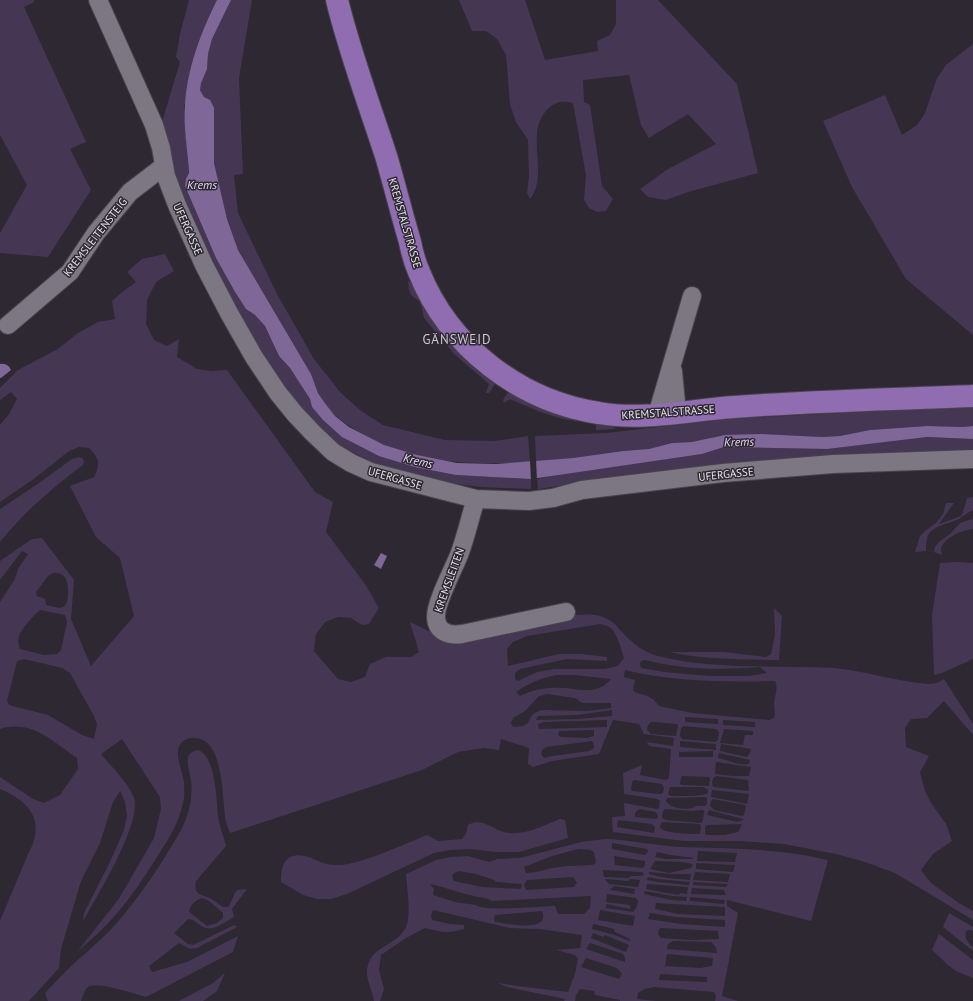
<svg xmlns="http://www.w3.org/2000/svg" width="973" height="1001" font-family="'PT Sans',sans-serif">
  <style>
    .green { fill: #453753; fill-rule: evenodd }
    .water { fill: #7f6897 }
    .pier { fill: #2d2832 }
    .lines { fill: none; stroke-linecap: round; stroke-linejoin: round }
    .minor-casing { stroke: #47444b; stroke-width: 20 }
    .major-casing { stroke: #47444b; stroke-width: 24 }
    .minor { stroke: #7c7782; stroke-width: 18 }
    .major { stroke: #8f6db0; stroke-width: 22 }
    .labels { text-anchor: middle; stroke-width: 3; stroke-linejoin: round; paint-order: stroke }
    .street-label { font-size: 11px; fill: #e7e5eb; stroke: #2d2832 }
    .water-label { font-size: 12px; font-style: italic; fill: #e4d7f4; stroke: #2d2832 }
    .quarter-label { font-size: 13px; letter-spacing: 1px; fill: #d0cad6; stroke: #2d2832 }
  </style>
  <rect width="100%" height="100%" fill="#2d2832"/>
  <!-- green -->
  <path class="green" d="M0 0H34V2L24 7 86 142 70 149 91 190 48 257 0 253V233L27 185 0 135Z
    M189 0H218L206 23 184 107 189 173 186 179 185 186 216 258 235 292 246 309 255 315 265 326 279 356 290 368 310 399 312 407 323 420 456 475 531 479V489L481 487 457 484 433 480 380 465 363 458 338 444 300 410 259 352 210 261 173 175 162 122 180 62 176 57 180 34Z
    M231 0H252L239 78 243 174 234 175 238 213 277 294 314 359 340 392 360 410 383 425 445 440 494 441 528 436 530 462C481 465 431 464 385 446 377 443 370 438 363 434 348 426 333 416 323 402 318 393 314 383 311 374L238 250 227 219 214 163V108L204 97 200 90V83L207 69 208 54 212 39Z
    M459 0H525L545 60 598 51 597 41 610 35 616 24V0H658L737 84 758 173 688 192 666 200 648 197 640 189 668 169 716 144 688 114 649 138 641 125 629 75 583 80 584 102 590 105 602 186 613 199 606 211 597 212 589 208 584 200 586 175 573 103C568 102 561 101 557 103 545 107 537 123 537 135 535 156 544 181 530 199L527 193 529 177 528 140 516 122 510 104 506 55 497 39 486 31H472Z
    M973 44V335L906 279 852 187 823 121 885 95 902 135 917 125 925 113 937 78 946 65Z
    M165 254 174 271 156 282 147 300 146 324 154 340 167 346 179 339 177 357 197 369 211 371 227 370 315 492 333 502 326 532 365 584 379 608 369 624 362 625 351 618 338 617 325 622 316 634 314 651 338 679 351 682 365 677 370 664 386 657H411L419 652 410 622 441 637 565 616C579 615 596 612 609 620 614 622 618 628 622 632 633 644 646 654 662 657 717 670 779 665 834 668 866 671 897 682 929 684L937 683 944 679 973 724V735L944 701 927 718 911 719 905 728 906 747 929 756 920 772 925 791 931 803 946 824 952 841 933 854 921 870 931 883 959 903 973 911V920L895 873 862 861 836 854 784 844 740 841H684L613 832 612 817 625 816 624 803 657 809 659 808 660 801 658 799 624 794 623 773 642 765 640 775 666 780 669 778 671 749 649 746 647 742 673 746 674 738 644 734 639 724 613 720 599 754 552 761 533 767 528 764 529 748 501 739 499 750 484 748 458 752 422 770 230 833C229 830 227 826 226 822 222 801 224 750 203 740 199 738 194 738 191 738 168 742 182 768 184 782 184 788 185 797 183 803 179 823 168 840 157 857 143 879 128 902 110 921 100 932 88 942 77 952L118 900 138 866 154 838 161 809 160 797 122 739 101 754C110 765 130 785 134 798 142 824 96 897 83 922L84 913 109 864 124 830 127 816 125 802 120 791 113 802 100 843 81 881 61 949 59 968 29 1001H0V921L28 854C46 822 31 802 0 789V777L33 799 44 803 60 795 78 769 77 758C53 742 32 719 0 729V602L15 579 18 569 28 554 22 551 0 580V561L32 539 42 538 74 580 71 619 91 666 134 616 120 558 96 537 70 486 94 477C101 463 99 458 89 448L79 447 69 451 35 478 0 502V425L9 414 17 399 11 392 0 400V388L18 370 58 349 78 333 98 322 115 319 112 301 121 293 136 282 127 272 142 259ZM53 573C66 572 68 581 68 592 68 598 68 602 64 607L59 608 46 605 45 599 37 596 36 592 48 576ZM40 610 65 615 67 622 61 650 57 654 44 655 20 649C19 645 17 641 19 636 22 628 34 615 40 610ZM600 624C604 625 609 626 612 629 617 634 622 651 624 658L618 666 605 669H554L537 672 518 681 515 679V673L520 669 567 659 607 661V657L582 654H559L508 666 507 649 513 642 527 636ZM24 659 62 668 70 673 94 716 97 724 94 739 82 735 48 715 9 705 7 701 17 661ZM645 660C683 670 722 670 760 667L767 673 749 676H710L664 672 641 668 640 664 641 661ZM625 670C674 682 725 682 775 681 779 689 774 696 774 705 774 710 776 713 774 718L769 720 692 713 659 706C653 697 646 695 636 693L633 690 635 680 624 677ZM557 675H575L611 679C608 682 605 686 601 687 591 693 576 689 565 688 548 687 534 689 520 696L516 692C529 683 541 678 557 675ZM547 694 575 698 582 703H611V708L587 711 542 710C534 712 531 715 528 723L523 726 513 727 511 723 513 718 525 711 539 696ZM612 710V716L578 719 536 720 538 716 578 715ZM685 717 718 719V724L685 722ZM607 720V727L539 729 538 724 544 722ZM723 720 755 722V727L723 725ZM651 722H654L677 724 678 726 676 736 651 734 647 730 648 725ZM684 726 716 729 719 732 718 740 715 742 682 739 680 736 681 728ZM724 729 753 731V735H745L743 745 720 743ZM594 730V736L587 738 561 737 558 735 559 731ZM592 741 594 744V748L589 751 553 756 544 758 541 754 542 750 546 747ZM680 741 716 744V750L680 747ZM721 744 751 749 750 753 747 757 720 751ZM713 751V757H679V752ZM719 753 750 760 749 764C739 766 728 760 718 758ZM716 762 751 767 749 776H733L715 774ZM682 776 709 777 710 779 709 786 682 785 680 784 681 777ZM716 776 748 780 749 791 713 787 712 783 713 778ZM634 780 662 784 664 788 663 793 660 794 632 791 631 789 632 782ZM670 787H703L708 790V793C700 797 681 796 671 796L668 794ZM712 790 749 794 747 804 711 797ZM705 797 707 798V804L705 806H696L693 808C684 809 672 810 666 801L667 798ZM713 799 745 805 746 807 744 815 742 816 714 810 710 806 711 801ZM639 809 656 812 658 816 657 819 635 817V813ZM665 809 692 811 703 810 704 811 703 821 701 823 666 820 662 818 663 811ZM709 810 743 819H744L741 821 737 822 707 815ZM618 820 652 824 655 827 654 833 617 827ZM663 822 700 824 701 826 700 834C691 834 667 834 660 828L661 823ZM707 825 741 824 742 825 738 832 725 835H706L705 833V827Z
    M408 281 417 287 498 380 489 393H486L489 384 454 354 424 318 420 301C409 296 409 292 408 281Z
    M511 391 607 423 616 429 596 430V421C560 423 541 412 510 399L504 403 503 400C505 397 507 393 511 391Z
    M973 406V426L963 427 927 426 870 430 840 436 822 437 760 434 692 442 672 443 649 449 623 451 573 458 536 461 535 436 606 433 729 419Z
    M927 437 973 439V452L573 484 538 489 537 479 554 475 702 454 723 447 827 449Z
    M79 457 82 458 84 461 83 465C52 488 24 512 0 542V509L39 483 72 459Z
    M973 497V511C968 511 964 516 959 519 950 523 933 526 928 535 926 540 926 546 926 551L915 552 920 536 925 531 936 523 943 514 946 503H954L939 524 961 516 963 512 967 498Z
    M973 519V529C963 530 944 537 941 549 941 551 942 553 942 555L934 552 935 547 939 542 950 534 960 523Z
    M956 562 973 563V659L942 673 934 675 932 615 940 563Z
    M774 608 782 616 779 660C743 659 704 660 669 652H724L766 657 771 654 775 635Z
    M198 750C217 756 216 805 219 822 221 830 224 838 226 846L196 881C193 896 202 894 212 899 215 901 219 905 223 907H228C232 902 233 895 237 890L247 889 232 909 234 917C223 923 211 934 200 925 196 922 193 919 188 919L174 933 188 944 193 945 234 925 237 927 197 948 190 949 179 943 149 966 152 972 187 962 238 936 233 952 146 997C135 994 98 981 88 987 84 990 83 997 81 1001H48L45 993C52 986 59 978 66 971 82 955 100 942 115 925 139 898 163 862 181 830 189 815 193 797 191 780 190 774 187 766 188 759 188 753 193 751 198 750ZM202 898 209 901 223 913V918L217 923 207 926 189 912C190 905 195 900 202 898Z
    M560 819 565 820 568 838 519 852H497L469 849 450 850 434 853 347 894 331 899H317L303 895 281 882C281 872 282 859 293 856 307 852 320 865 334 865 357 867 404 844 427 835L438 841 462 839 466 834 468 825C483 816 494 832 509 833 527 835 544 825 560 819Z
    M605 839C631 840 657 846 683 847 734 849 778 848 828 860L811 921 727 900V906L738 913 722 996 738 1001H715L716 996 714 992 654 987 645 989 638 993 637 999 656 1001H620V1000L595 995 594 991 580 989 576 995 575 1001H564L565 999 507 987 498 983 525 987 568 992 575 974 578 958 575 955 556 950 580 948 582 935 539 929 510 928 433 910 431 915 432 920 450 924 464 925V929C448 934 441 932 425 928L406 938 381 955 379 970 384 989 380 1001H374C372 988 364 978 368 965 373 946 396 945 405 929 412 917 407 888 406 874L436 860 451 857 468 856 489 862 497 859 520 858 581 842ZM612 843 647 849 648 851 645 855 612 849ZM578 849 590 850 594 852 596 863 592 865C581 866 570 865 560 867 548 868 538 873 526 873L524 867 552 856ZM698 851 737 853 735 862 697 861ZM657 852 671 855 694 858 693 859H665L655 857ZM614 856 645 861V865L643 868 615 865ZM655 861 682 862 693 864 691 868 669 873 650 869ZM696 863 734 865H735L733 872 696 869ZM603 870 642 872 644 874 642 876H631L628 878 604 877ZM459 871 476 874 494 880 496 882 522 884 521 889 482 887 454 881 452 876 454 873ZM649 872 672 874H691L690 880C676 879 663 878 649 874ZM695 872 730 874 728 882 693 880ZM573 877 577 883 574 887 526 890 524 885 527 880ZM648 877 658 879 690 882 689 885 657 882 647 880ZM605 879 628 881 631 879 640 880 638 887 609 884ZM693 882 727 884H728L726 887 693 885ZM430 884C445 887 459 893 474 896 480 898 487 897 492 901L591 896 590 908 584 914H558L555 906C541 906 483 912 476 905L455 902 433 895 434 889ZM647 884 688 887V888L687 894 681 893 678 895 646 889ZM614 886 635 889 634 894 610 890ZM692 888 724 890 726 895 691 894ZM645 891 672 896 687 897 686 901 671 900 644 894ZM607 894 636 898 638 901 637 907 633 912 606 908V904L630 909V905L606 902ZM690 897 725 900 724 904 690 901ZM656 903 725 907V916L678 914 655 909ZM600 910 635 916 633 926 598 920ZM542 911C552 934 504 923 495 922L494 919 495 915ZM650 913 675 917 725 920V927L681 924 648 919ZM593 924 614 929 615 932 630 939 629 941 615 935 592 929ZM662 928 718 931 719 939 691 940 661 938 658 934 659 929ZM593 933 603 937 605 935 629 945 626 952 591 938ZM673 941 711 942 716 947 717 953 667 949 668 944ZM590 943 623 954 625 958V962L586 949ZM667 954 713 958 712 966 700 968 665 966ZM586 958 617 968 622 974 619 979 581 967ZM660 974 707 977V982L659 980Z
    M949 913 973 927V931L970 930 966 931C964 938 968 943 973 947V951L943 927Z
    M939 934 973 960V978L956 971 948 965 932 950Z
    M225 973 217 991 203 1001H179L213 983Z"/>
  <!-- water -->
  <path class="water" d="M217 0H231L212 39 208 54 207 69 201 83 200 90 204 97 210 100 214 108V163L227 219 238 250 311 374 318 393 324 402 335 416 349 427 384 445 417 455 457 463 496 464 573 458 623 451 649 449 672 443 692 442 725 435 760 434 822 437 840 436 870 430 927 426 963 427 973 426V439L927 437 827 449 724 447 702 454 531 479 456 475 415 467 379 456 342 437 323 420 312 407 310 399 290 368 279 356 265 326 255 315 246 309 235 292 216 258 185 186 186 179 189 173C188 152 183 126 185 105 187 69 201 32 217 0Z
    M0 364C5 363 9 365 11 370L1 378H0Z
    M381 553 387 556 381 569 374 565Z"/>
  <!-- pier -->
  <path class="pier" d="M536 459 537 481H531L530 460Z"/>
  <g class="lines">
    <defs>
      <path id="minor" d="M98 0 154 125 161 148 166 176 177 205 204 265 229 313 254 357 278 393 295 414 313 433 333 452 351 463 371 472 476 499 529 501 553 498 582 490 723 473 833 464 973 459
        M8 325 70 272 96 233 130 192 164 166
        M673 371 677 413
        M657 415 692 296
        M476 499C470 517 466 537 459 555 453 570 436 602 436 616 436 632 449 636 462 634L566 612"/>
      <path id="major" d="M337 0C350 54 370 106 387 159 395 187 402 215 410 242 412 252 415 263 419 272 449 347 520 401 599 413 644 421 689 410 734 407 814 401 893 399 973 396"/>
    </defs>
    <!-- minor casing -->
    <use href="#minor" class="minor-casing"/>
    <!-- major casing -->
    <use href="#major" class="major-casing"/>
    <!-- minor -->
    <use href="#minor" class="minor"/>
    <!-- major -->
    <use href="#major" class="major"/>
  </g>
  <g class="labels">
    <!-- street labels -->
    <g class="street-label">
      <text transform="translate(405 223) rotate(74)" y="4">KREMSTALSTRASSE</text>
      <text transform="translate(188 229) rotate(66)" y="4">UFERGASSE</text>
      <text transform="translate(95 237) rotate(-52)" y="4">KREMSLEITENSTEIG</text>
      <text transform="translate(668 412) rotate(-4)" y="4">KREMSTALSTRASSE</text>
      <text transform="translate(726 474) rotate(-6)" y="4">UFERGASSE</text>
      <text transform="translate(395 478) rotate(16)" y="4">UFERGASSE</text>
      <text transform="translate(449 580) rotate(-70)" y="4">KREMSLEITEN</text>
    </g>
    <!-- water labels -->
    <g class="water-label">
      <text x="202" y="189">Krems</text>
      <text transform="translate(739 442) rotate(-2)" y="4">Krems</text>
      <text transform="translate(418 461) rotate(13)" y="4">Krems</text>
    </g>
    <!-- quarter labels -->
    <g class="quarter-label">
      <text x="457" y="344">GÄNSWEID</text>
    </g>
  </g>
</svg>
